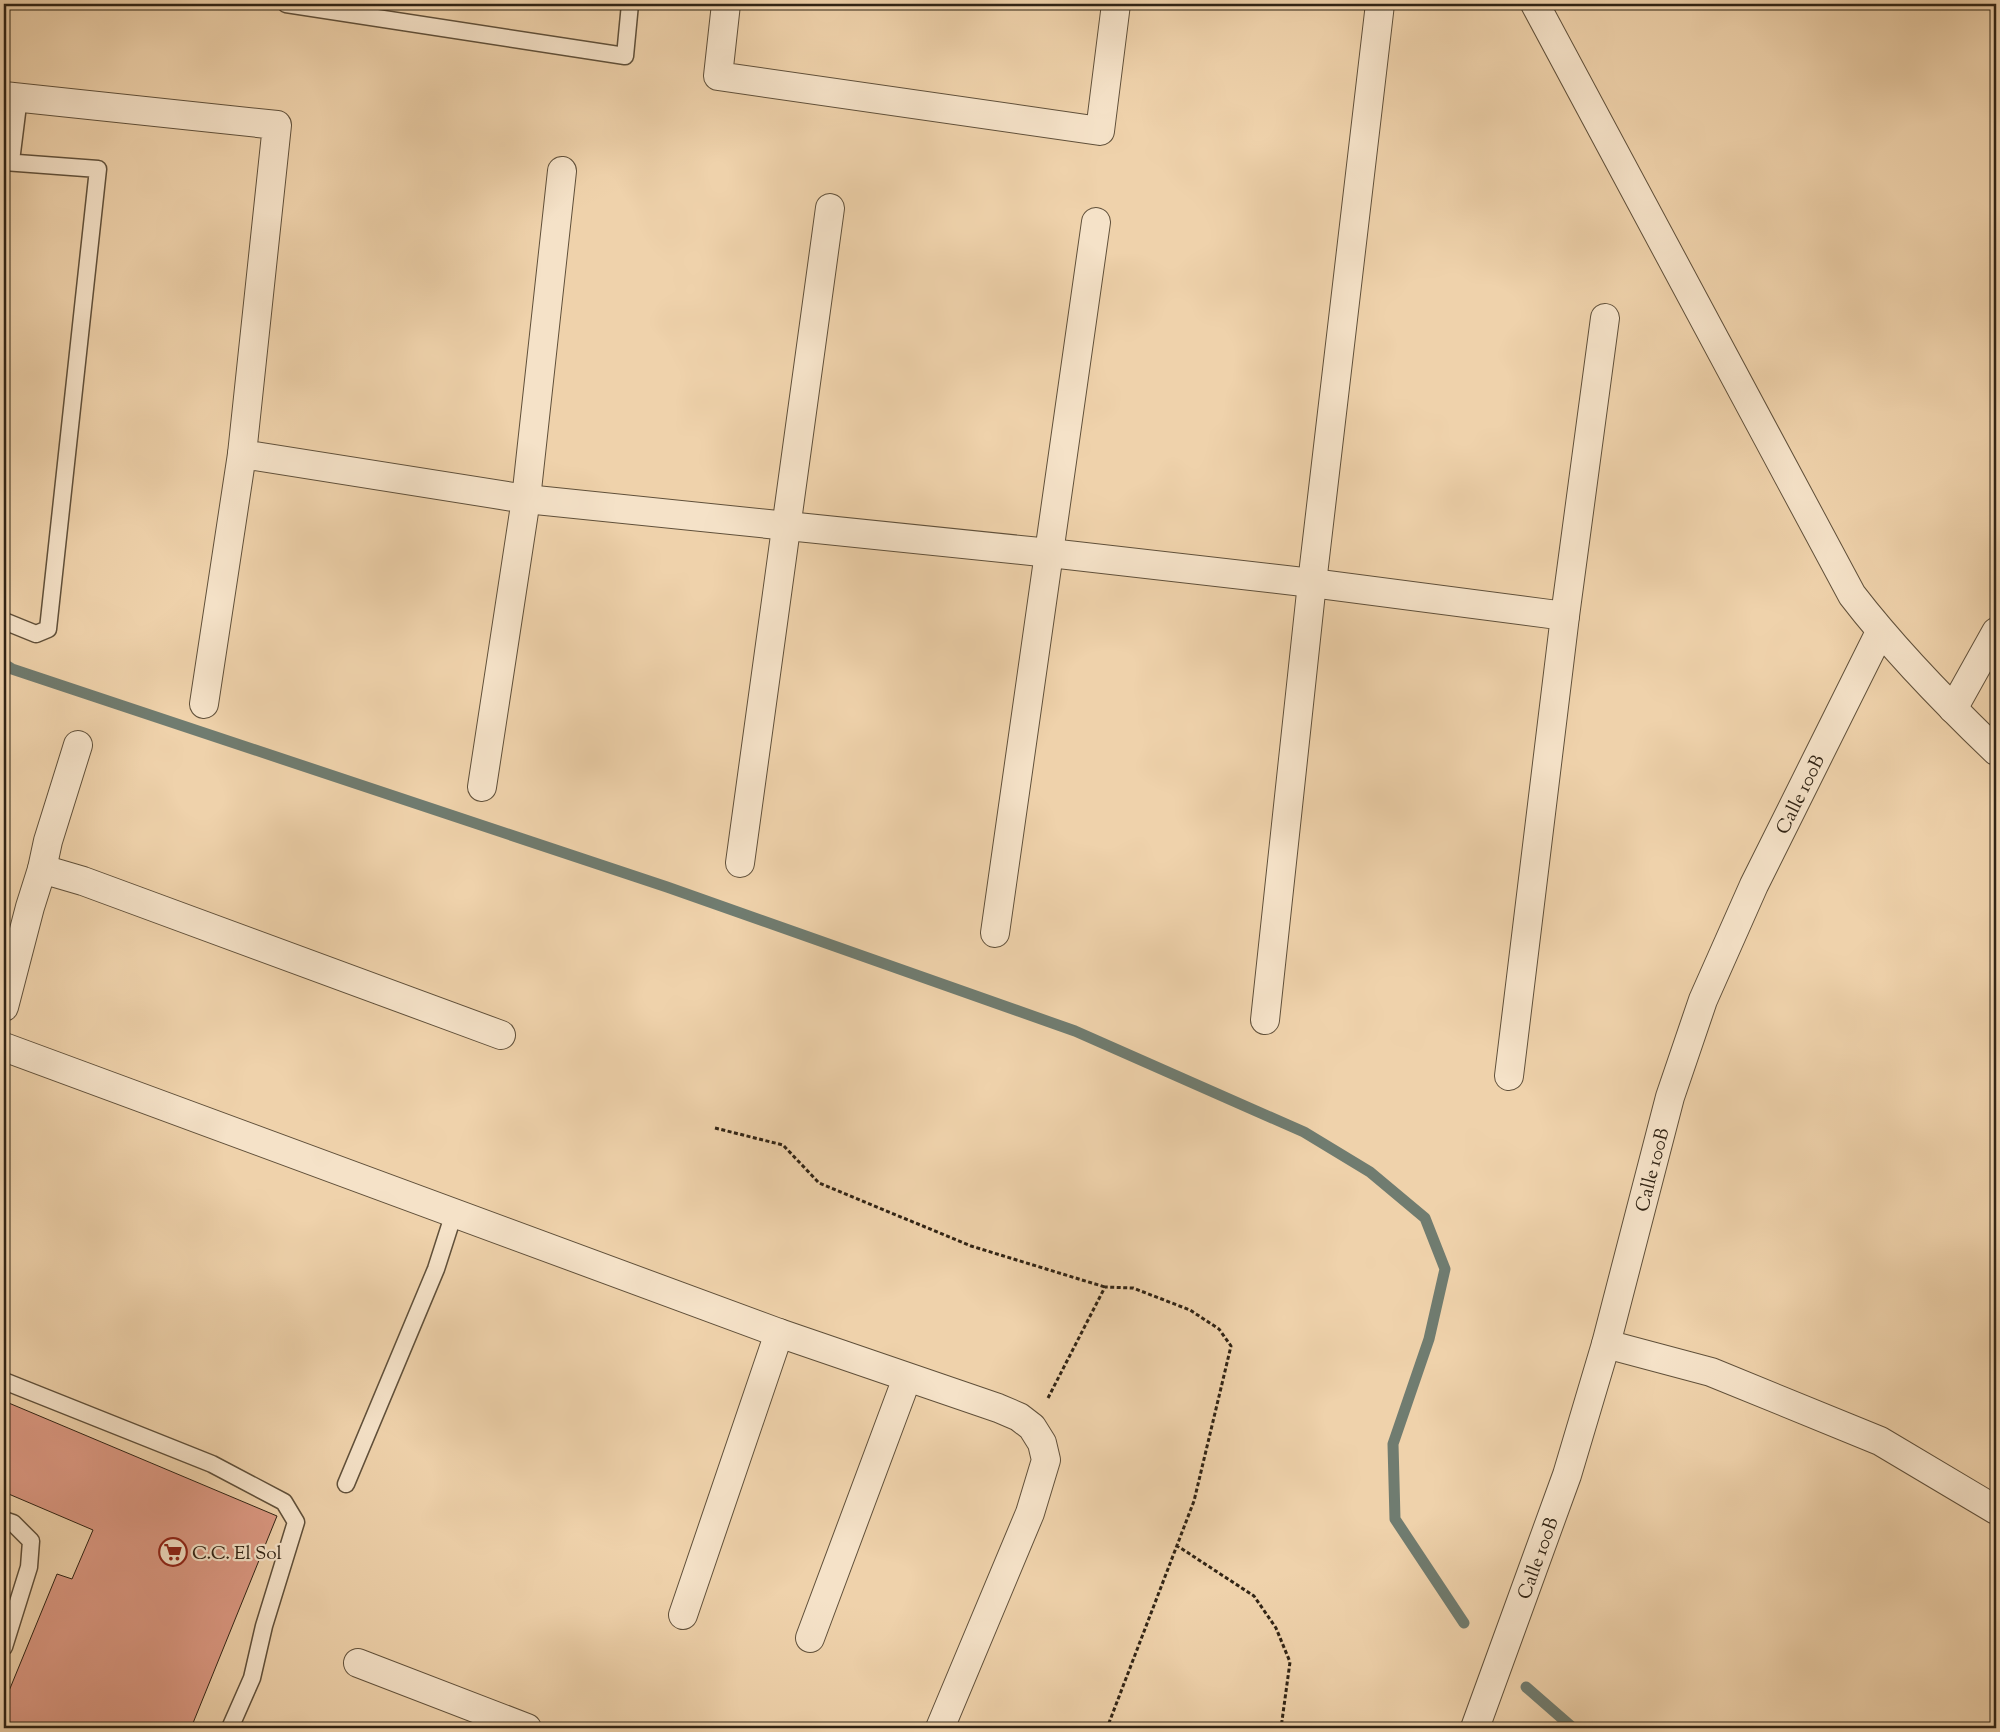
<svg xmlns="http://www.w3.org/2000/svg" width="2000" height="1732" font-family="'Sorts Mill Goudy',serif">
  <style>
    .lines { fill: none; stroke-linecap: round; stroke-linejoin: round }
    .stream { stroke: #707c70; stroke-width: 11 }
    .building { fill: #dc9983; stroke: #312415 }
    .service-casing { stroke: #60503a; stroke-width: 19 }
    .minor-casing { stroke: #60503a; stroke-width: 30 }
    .path { stroke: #312415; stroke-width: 3; stroke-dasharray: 4 2.5; stroke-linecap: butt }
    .service { stroke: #f5e2c8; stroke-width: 16 }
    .minor { stroke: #f5e2c8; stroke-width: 28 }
    .labels { text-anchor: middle; stroke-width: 4.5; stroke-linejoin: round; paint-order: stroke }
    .street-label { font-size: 19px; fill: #312415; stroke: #f5e2c8 }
    .poi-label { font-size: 19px; fill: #312415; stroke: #f5e2c8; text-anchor: start }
  </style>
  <rect width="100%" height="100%" fill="#efd2ab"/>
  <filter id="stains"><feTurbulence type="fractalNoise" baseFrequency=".004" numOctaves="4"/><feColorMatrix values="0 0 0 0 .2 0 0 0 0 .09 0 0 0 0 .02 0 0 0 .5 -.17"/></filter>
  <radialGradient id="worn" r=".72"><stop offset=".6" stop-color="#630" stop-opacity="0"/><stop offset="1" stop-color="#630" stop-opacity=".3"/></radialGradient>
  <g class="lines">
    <!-- stream -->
    <path class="stream" d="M4 664 12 669 667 887 1075 1031 1304 1132 1370 1172 1425 1218 1445 1269 1429 1339 1393 1444 1395 1519 1464 1623
      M1526 1687 1573 1728"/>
  </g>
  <!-- building -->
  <path class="building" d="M4 1401 277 1516 191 1728H4V1703L57 1574 72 1579 93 1530 4 1492Z"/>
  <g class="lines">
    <defs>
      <path id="service" d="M286 4 625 56 630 4
        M11 161 19 97
        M4 162 98 169 48 629 36 634 4 621
        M4 1381 212 1464 284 1502 296 1522 264 1626 252 1678 230 1728
        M346 1484 436 1269 454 1213
        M4 1520 13 1523 31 1541 29 1567 4 1647"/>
      <g id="minor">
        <path d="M726 4 718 76 1100 131 1116 4"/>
        <path d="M1535 4 1852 595C1895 651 1945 702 1996 751"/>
        <path d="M4 96 277 125 242 454 526 499 1050 553 1312 583 1565 616 1509 1076"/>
        <path d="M1565 616 1605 318"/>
        <path d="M204 704 242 454"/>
        <path d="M1953 709 1996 632"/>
        <path d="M482 787 526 499 562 171"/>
        <path d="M740 863 830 208"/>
        <path d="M42 869 48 841 78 745"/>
        <path d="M995 933 1096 222"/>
        <path d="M4 1007 30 907 42 869 83 881 501 1035"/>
        <path d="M1265 1020 1312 583 1380 4"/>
        <path d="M4 1047 779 1333 998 1408 1019 1417 1032 1427 1042 1443 1046 1460 1030 1513 940 1728"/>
        <path d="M1606 1344 1711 1372 1880 1441 1996 1510"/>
        <path d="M683 1615 779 1333"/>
        <path d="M810 1638 907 1378"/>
        <path d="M358 1663 527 1728"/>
        <path id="s1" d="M1475 1728 1567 1475 1606 1344 1670 1097 1703 1000 1754 885 1880 632"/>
      </g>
    </defs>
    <!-- service casing -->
    <use href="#service" class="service-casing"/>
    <!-- minor casing -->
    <use href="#minor" class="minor-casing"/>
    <!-- path -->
    <path class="path" d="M715 1128 783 1145 819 1183 971 1246 1105 1287
      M1048 1398 1105 1287 1133 1288 1190 1310 1219 1329 1231 1346 1194 1501 1107 1728
      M1176 1545 1254 1596 1276 1628 1290 1662 1281 1728"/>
    <!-- service -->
    <use href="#service" class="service"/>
    <!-- minor -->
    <use href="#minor" class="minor"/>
  </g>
  <!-- icons -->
  <defs>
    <symbol id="supermarket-ring" viewBox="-11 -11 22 22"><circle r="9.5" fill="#f5e2c8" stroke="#8f2418" stroke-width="1.5"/><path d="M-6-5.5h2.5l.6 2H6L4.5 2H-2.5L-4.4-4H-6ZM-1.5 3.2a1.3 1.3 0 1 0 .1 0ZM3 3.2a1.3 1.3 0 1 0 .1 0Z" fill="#8f2418"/></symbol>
  </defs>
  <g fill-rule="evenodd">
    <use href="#supermarket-ring" x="157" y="1536" width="32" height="32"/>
  </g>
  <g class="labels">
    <!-- street labels -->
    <g class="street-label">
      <text dy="7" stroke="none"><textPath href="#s1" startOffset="991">Calle 100B</textPath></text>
      <text dy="7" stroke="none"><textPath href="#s1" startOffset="586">Calle 100B</textPath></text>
      <text dy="7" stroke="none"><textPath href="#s1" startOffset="181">Calle 100B</textPath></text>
    </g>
    <!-- poi labels -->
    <g class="poi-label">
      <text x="192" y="1559">C.C. El Sol</text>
    </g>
  </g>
  <!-- margin -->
  <rect width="2000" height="1732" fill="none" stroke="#efd2ab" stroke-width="20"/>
  <rect x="5" y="5" width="1990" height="1722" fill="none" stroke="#312415" stroke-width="2.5"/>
  <rect x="10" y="10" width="1980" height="1712" fill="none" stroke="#312415"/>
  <rect width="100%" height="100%" filter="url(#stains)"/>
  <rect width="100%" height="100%" fill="url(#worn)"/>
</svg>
